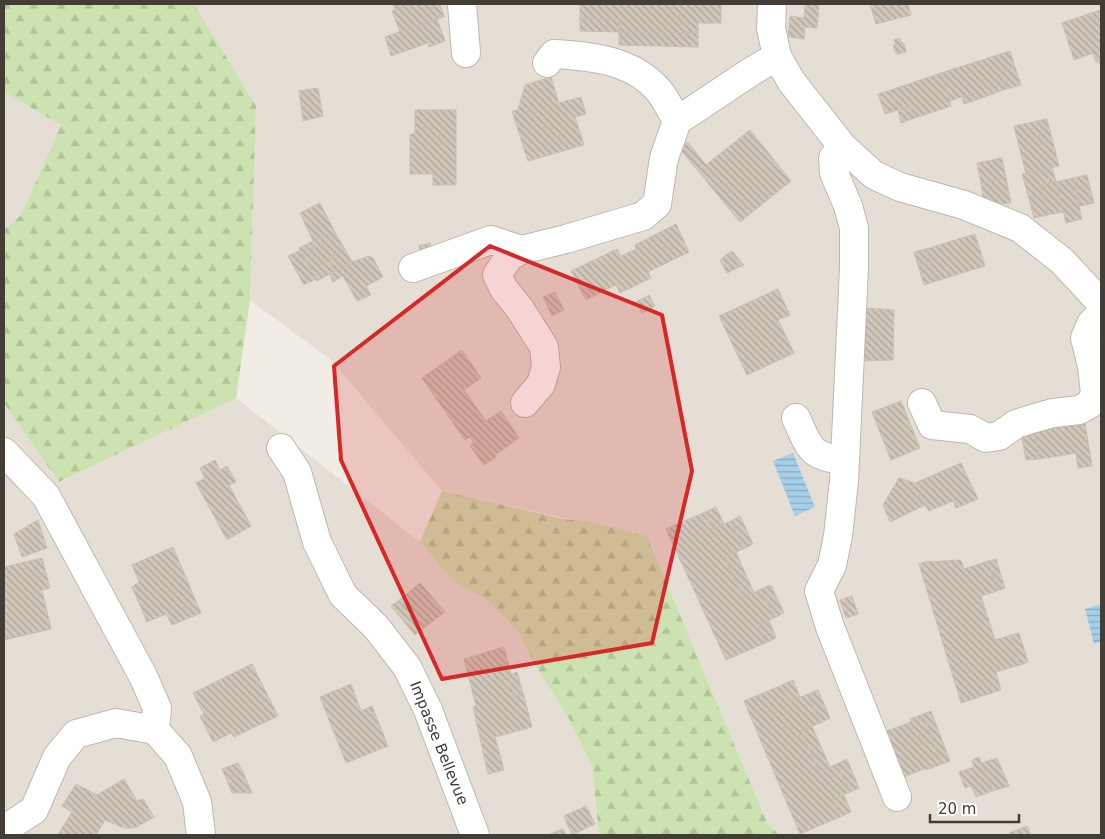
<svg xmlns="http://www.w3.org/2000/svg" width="1105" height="839" font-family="'DejaVu Sans',sans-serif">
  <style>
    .residential { fill: #e4ded4 }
    .forest { fill: url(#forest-firs) }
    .water { fill: url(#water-rules) }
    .building { fill: url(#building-back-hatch); stroke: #cbbfaf }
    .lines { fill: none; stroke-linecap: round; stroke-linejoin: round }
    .minor-casing { stroke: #beb7ac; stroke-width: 30 }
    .minor { stroke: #fff; stroke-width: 28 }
    .marked { fill: #d62828; fill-opacity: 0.2; stroke: #d62828; stroke-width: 4; stroke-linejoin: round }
    .labels { text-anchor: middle; stroke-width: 5; stroke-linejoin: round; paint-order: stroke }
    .street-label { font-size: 15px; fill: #423d35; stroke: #fff }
  </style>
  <defs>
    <pattern id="forest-firs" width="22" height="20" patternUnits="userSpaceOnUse" patternTransform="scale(1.25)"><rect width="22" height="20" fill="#cde2b1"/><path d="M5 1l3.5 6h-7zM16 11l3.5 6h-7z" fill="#b1c399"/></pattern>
    <pattern id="water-rules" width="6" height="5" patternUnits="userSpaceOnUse" patternTransform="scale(1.25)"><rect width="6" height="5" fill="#a6d0e9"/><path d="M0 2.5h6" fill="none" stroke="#89aabe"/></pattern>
    <pattern id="building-back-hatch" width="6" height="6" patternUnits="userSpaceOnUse" patternTransform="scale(1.25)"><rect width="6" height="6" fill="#d1c8bb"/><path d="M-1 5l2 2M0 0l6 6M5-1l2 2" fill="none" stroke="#aba499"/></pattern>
  </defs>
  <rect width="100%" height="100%" fill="#f1ede5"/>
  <!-- residential -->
  <path class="residential" d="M194 4H1101V835H779L767 823 647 536 442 491 330 359 250 300 256 106Z
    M4 92 61 125 21 215 4 230Z
    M236 398 420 542 454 582 489 600 517 630 538 670 569 719 592 766 599 835H4V403L60 482Z"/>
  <!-- forest -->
  <path class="forest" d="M4 4H194L256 106 250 300 236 398 59 482 4 403V230L21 215 61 125 4 92Z
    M442 491 563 519 586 521 647 536 767 823 779 835H599L592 766 569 719 538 670 517 630 488 600 454 582 420 542Z"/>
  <!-- water -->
  <path class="water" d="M793 453 815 507 795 516 773 461Z
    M1101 604V642L1094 644 1085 609Z"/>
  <!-- building -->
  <path class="building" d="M393 4H411L395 10Z
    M411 4H440L444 17 400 32 392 11Z
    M580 4H721V23H698V33L619 32V19H580Z
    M805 4 819 5 817 28 805 27 804 39 788 37 790 16 804 18Z
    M870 4H908L911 15 876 24Z
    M1101 10V16L1090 20 1088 14Z
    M1088 14 1090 20 1101 16V68L1099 61 1096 62 1093 53 1074 60 1062 23Z
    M437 19 445 41 429 47 428 43 391 56 385 37Z
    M580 19H619V32L580 31Z
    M619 32 698 33V47L619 45Z
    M900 38 901 43H904L906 52 896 54 893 45H896L894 40Z
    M1010 51 1015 67 1001 72 1006 89 976 100 973 93 950 101 941 73Z
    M1015 67 1021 85 1006 89 1001 72Z
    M941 73 951 106 915 118 910 106 898 110 891 90Z
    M551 77 559 103 581 97 586 114 575 117 584 145 528 161 512 111 518 110 525 85Z
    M318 88 323 116 303 121 299 91Z
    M891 90 898 110 885 114 878 94Z
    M973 93 976 100 964 104 962 96Z
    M910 106 915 118 901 123 898 110Z
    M415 110H456V185H433V174H410V134H415Z
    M1047 119 1059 166 1026 174 1014 126Z
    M750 130 791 181 740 222 680 149 688 142 706 165Z
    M1002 158 1006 178 981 183 977 163Z
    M1052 167 1056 182 1050 183 1046 169Z
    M1046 169 1050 183 1040 185 1043 196 1029 199 1022 174Z
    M1087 175 1094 203 1080 206 1073 178Z
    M1006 178 1011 203 984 205 981 183Z
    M1073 178 1082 219 1066 223 1056 182Z
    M1056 182 1063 212 1048 215 1040 185Z
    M1043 196 1048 215 1034 218 1029 199Z
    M320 203 338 238 331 241 327 234 313 241 300 213Z
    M676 224 689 252 648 272 651 278 620 293 616 285 586 300 571 271 617 249 621 256 636 249 635 245Z
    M327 234 331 241 338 238 345 249 328 258 335 271 317 281 299 248 311 242 315 248 323 244 320 237Z
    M975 234 985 266 936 281 926 249Z
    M320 237 323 244 315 248 311 242Z
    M430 243 434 259 424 262 419 246Z
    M345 249 352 262 335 271 328 258Z
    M926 249 936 281 924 285 914 252Z
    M301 250 316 279 304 285 288 256Z
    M731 251 739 267 727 273 720 260Z
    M731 251H732L744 265 739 267Z
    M369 256 373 258 383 277 366 286 371 295 357 301 343 276 333 282 329 274 352 262Z
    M778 289 790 315 778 320 794 353 747 375 719 316Z
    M555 292 564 310 552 316 543 297Z
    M649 295 655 306 642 313 636 302Z
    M865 308 894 310 893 360 860 361Z
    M462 350 481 378 464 390 486 421 501 411 519 438 495 455 496 457 484 465 470 446 474 443 470 437 465 440 422 378Z
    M901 401 920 448 891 460 872 412Z
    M1084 417 1092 466 1078 468 1076 453 1039 459 1034 426Z
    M1034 426 1039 459 1026 460 1020 427Z
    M215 460 220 470 227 466 236 482 229 485 251 526 227 540 196 483 205 478 200 468Z
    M961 463 978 499 956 508 953 501 929 511 925 505 890 522 883 505 899 478 915 483Z
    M716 507 724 524 712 529 705 512Z
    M705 512 712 529 731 521 743 549 725 557 743 598 761 589 774 618 758 625 765 643 726 660 666 529Z
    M740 516 753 544 743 549 731 521Z
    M38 520 47 548 22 557 14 534Z
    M173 547 201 613 172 625 166 614 147 622 132 587 139 582 132 565Z
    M736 552 754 593 743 598 725 557Z
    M42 558 50 588 42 590 51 629 4 640V567Z
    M996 559 1005 588 997 591 988 561Z
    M961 560 964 569 988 561 997 591 981 596 995 640 1011 635 1020 665 996 672 1001 690 961 703 919 564 925 562Z
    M420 583 445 612 421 630 398 601Z
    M771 585 784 613 774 618 761 589Z
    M852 596 858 614 846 618 840 600Z
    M398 601 421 630 415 635 391 606Z
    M769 620 776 638 765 643 758 625Z
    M1019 633 1028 662 1020 665 1011 635Z
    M504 647 511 674 508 675 514 696 523 693 532 727 495 737 504 770 488 774 473 707 476 706 464 659Z
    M252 664 278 716 234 737 231 733 213 742 200 716 204 714 193 693Z
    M517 672 523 693 514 696 508 675Z
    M793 680 800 697 789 702 782 685Z
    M351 684 361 711 372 706 388 746 346 763 320 697Z
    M782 685 789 702 808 694 820 723 801 731 819 772 837 764 850 792 833 799 840 817 800 834 744 701Z
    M818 690 830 718 820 723 808 694Z
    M931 711 950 761 926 770 925 768 941 762 924 717 911 722 910 719Z
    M924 717 941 762 904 777 887 731Z
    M812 726 830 767 819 772 801 731Z
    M979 757 993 791 976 797 971 786 965 788 959 772 974 767 972 760Z
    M997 758 1009 786 993 791 981 763Z
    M847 759 859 788 850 792 837 764Z
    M238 763 243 772 226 778 222 769Z
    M243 772 252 793H232L226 778Z
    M124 779 137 801 143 799 154 817 135 828H124L105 820 96 835H58L72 812 62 806 76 784 97 795Z
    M844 795 851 812 840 817 833 799Z
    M586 806 595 824 572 835 564 816Z
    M1027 826 1031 835H1010L1009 833Z
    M563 829 566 835H548Z"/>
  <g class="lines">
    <defs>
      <path id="minor" d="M462 4 466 53
        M772 4 771 28 777 56 791 81 842 146 874 175 900 187 964 205 1020 228 1062 261 1101 303
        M547 63 554 54C591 56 633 60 659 91 666 99 671 111 677 121
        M842 146 833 158 834 173 848 206 854 228V268L844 481 838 536 832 565 819 591 830 627 897 797
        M521 250 509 257 497 275 504 289 520 309 544 347 546 367 541 384 525 403
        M413 268 491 240 521 250 566 239 643 216 657 204 664 158 677 121 749 73 777 56
        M922 403 932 425 970 429 986 438 999 436 1016 424 1035 418 1053 413 1079 410 1090 404 1095 394 1092 366 1085 338 1091 324 1101 314
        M796 418C810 448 809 457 845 460
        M281 448 297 472 317 542 343 595 376 627 407 667 428 710 475 835
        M4 452 46 496 143 676 157 708 155 730
        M4 827 11 825 34 810 57 757 76 734 116 723 155 730 178 756 197 802 201 835"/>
    </defs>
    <!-- minor casing -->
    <use href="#minor" class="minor-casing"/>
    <!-- minor -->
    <use href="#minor" class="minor"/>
  </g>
  <!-- marked area -->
  <path class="marked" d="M490 246 662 315 692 471 652 643 442 679 341 460 334 366Z"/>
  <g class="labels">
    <!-- street labels -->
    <g class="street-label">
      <text transform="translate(439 743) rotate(68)" y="5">Impasse Bellevue</text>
    </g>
  </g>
  <!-- border -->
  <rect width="1105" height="839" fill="none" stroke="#423d35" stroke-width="10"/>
  <!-- scale -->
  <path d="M930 814v8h89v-8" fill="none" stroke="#423d35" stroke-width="2.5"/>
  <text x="938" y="814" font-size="15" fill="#423d35" stroke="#ffffff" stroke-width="4" paint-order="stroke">20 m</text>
</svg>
